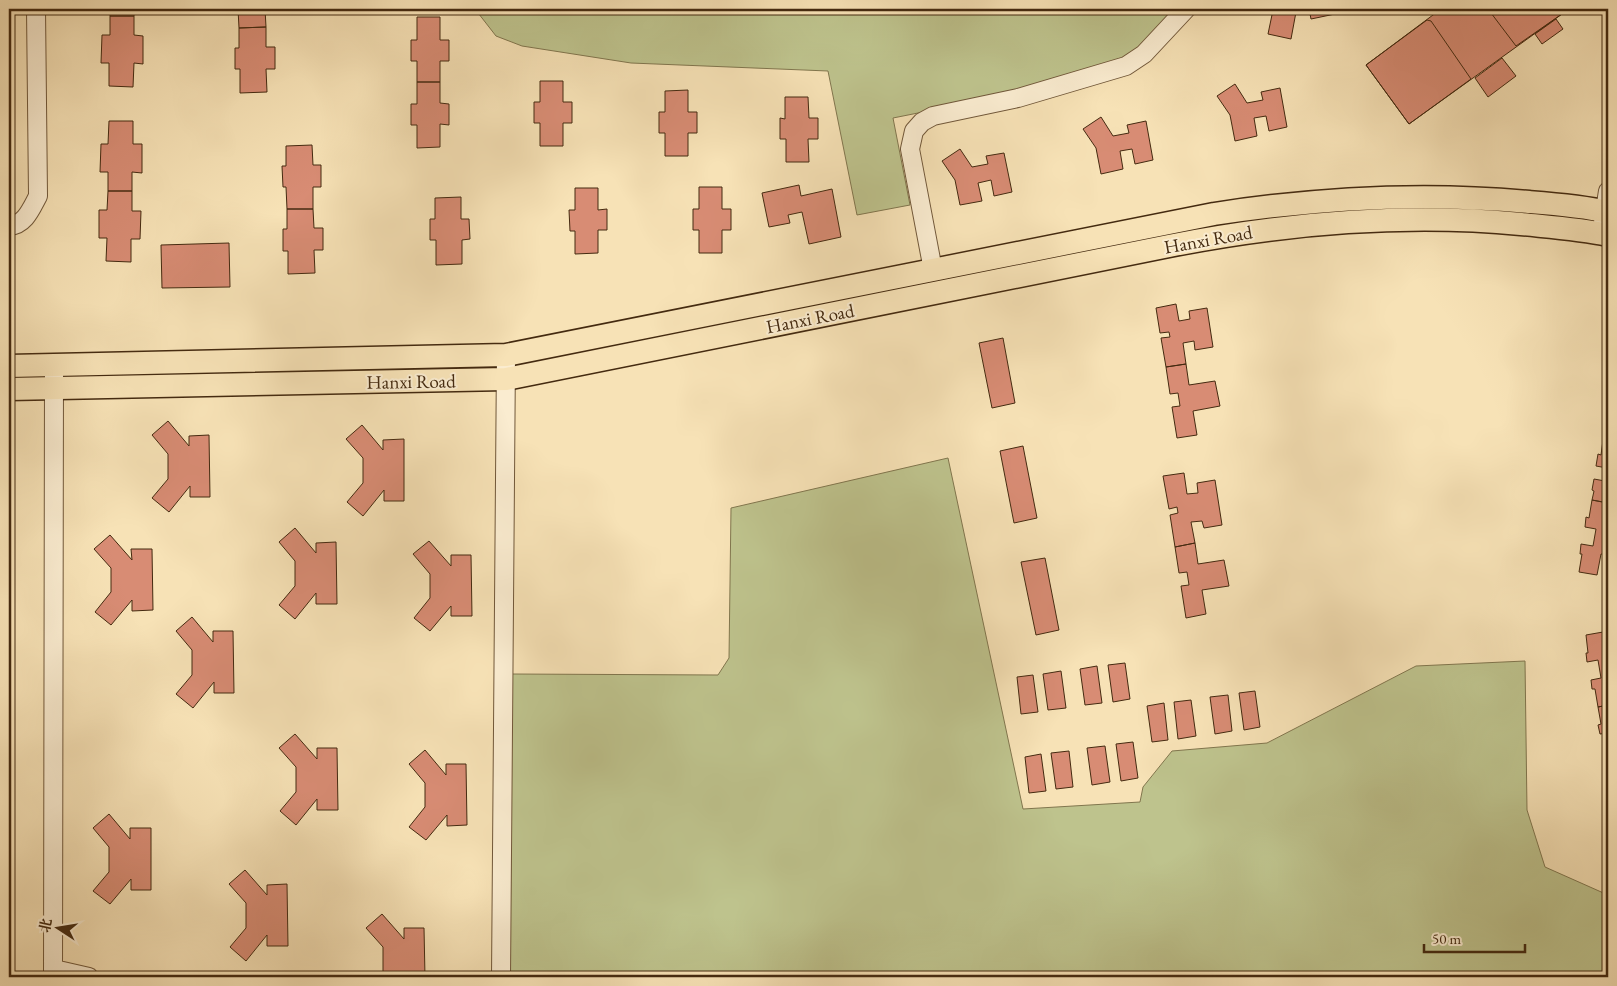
<svg xmlns="http://www.w3.org/2000/svg" width="1617" height="986" font-family="'EB Garamond','Noto Serif SC',serif">
  <style>
    .green { fill: #bec38d; stroke: #81764e }
    .building { fill: #d88c74; stroke: #442a10 }
    .lines { fill: none; stroke-linecap: round; stroke-linejoin: round }
    .minor-casing { stroke: #71583a; stroke-width: 20 }
    .major-casing { stroke: #442a10; stroke-width: 25 }
    .minor { stroke: #faecd0; stroke-width: 18 }
    .major { stroke: #f7e2b6; stroke-width: 22 }
    .labels { text-anchor: middle; stroke-width: 4; stroke-linejoin: round; paint-order: stroke }
    .street-label { font-size: 19px; fill: #442a10; stroke: #faecd0 }
  </style>
  <rect width="100%" height="100%" fill="#f7e2b6"/>
  <filter id="stains"><feTurbulence type="fractalNoise" baseFrequency=".004" numOctaves="4"/><feColorMatrix values="0 0 0 0 .2 0 0 0 0 .09 0 0 0 0 .02 0 0 0 .5 -.17"/></filter>
  <radialGradient id="worn" r=".72"><stop offset=".6" stop-color="#630" stop-opacity="0"/><stop offset="1" stop-color="#630" stop-opacity=".3"/></radialGradient>
  <!-- green -->
  <path class="green" d="M475 9H1177L1132 55 988 99 893 118 910 205 857 215 828 71 631 63 522 46 496 36Z
    M948 458 1023 809 1140 802 1143 787 1172 751 1267 743 1416 666 1525 661 1527 810 1545 867 1608 895V977H510L512 674 718 675 729 658 731 508Z"/>
  <!-- building -->
  <path class="building" d="M110 9H135L134 16H110Z
    M238 9H265L266 27 239 28Z
    M1277 9H1334L1335 14 1311 19 1309 9 1296 12 1291 39 1268 34 1273 10 1278 11Z
    M1441 9H1569L1409 124 1366 65Z
    M1488 9H1569L1516 46Z
    M110 16H134V35L143 36V64L134 63 133 87 109 86V63H101L102 35H110Z
    M417 17H440V40H449V61H440V82H417V61H411V40H417Z
    M1556 19 1563 29 1542 44 1535 34Z
    M1427 20 1431 21 1471 79 1409 124 1366 65Z
    M266 27V47H275V69H266L267 92 240 93V69H235V48H239V28Z
    M1502 58 1516 76 1488 97 1475 78Z
    M540 81H563V102H572V123H563V146H540V123H534V102H540Z
    M417 82H440V103L449 104V125L440 124V147L417 148V125H411V104H417Z
    M1235 84 1247 103 1263 100 1261 92 1280 88 1287 127 1269 131 1266 116 1254 118 1257 136 1235 141 1230 115 1217 96Z
    M688 90V112H697V133H688V156H665V133H659V112H665V91Z
    M785 97H808L809 118H818V139H808L809 162H786V139H780V118L785 119Z
    M1101 117 1113 136 1129 133 1127 125 1146 121 1153 160 1135 164 1132 149 1120 151 1123 169 1101 174 1096 148 1083 129Z
    M109 121H133V144H142V173L132 172V191H108V172H100L101 144H108Z
    M312 145 313 165H321V187H313V209H287L286 187H283L282 166H286V146Z
    M960 149 972 167 988 164 986 156 1004 153 1012 192 994 196 991 180 978 183 982 201 960 205 955 180 942 161Z
    M799 185 801 196 832 189 841 237 809 244 802 212 788 215 790 223 769 227 762 193Z
    M699 187H722V209H731V230H722V253H699V230H693V209H699Z
    M575 188H598V210L607 209V230H598V253L575 254V231H570L569 210H575Z
    M108 191H132V211H141L140 239H131V262L106 261 107 238H99V210H107Z
    M461 197V219H469L470 239 462 240V264L436 265V240H430V219H435V198Z
    M287 209H313L314 228H323V250H314L315 273 288 274V251H283V229H287Z
    M229 243 230 287 162 288 161 245Z
    M1176 304 1179 321 1190 319 1189 311 1207 308 1213 347 1195 350 1194 341 1183 343 1186 364 1166 367 1161 338 1170 337 1169 332 1160 333 1156 308Z
    M1003 338 1015 403 992 408 979 343Z
    M1186 364 1189 385 1215 381 1220 406 1193 411 1197 435 1177 438 1172 407 1180 406 1178 393 1170 394 1166 367Z
    M168 421 189 446V436L209 435 210 497H190V486L169 512 152 498 168 479V454L152 435Z
    M362 425 383 450V440L404 439V501H384V490L363 516 347 502 363 483V458L346 439Z
    M1603 440 1608 441V503L1592 500 1594 491 1592 490 1594 479 1605 481 1607 468 1596 466 1598 454 1601 455Z
    M1023 446 1037 518 1014 523 1000 451Z
    M1184 473 1187 494 1198 493 1197 483 1215 480 1222 525 1204 528 1202 521 1191 522 1195 543 1175 547 1170 515 1178 513 1177 507 1169 509 1163 476Z
    M1592 500 1608 503 1606 525H1608V555L1601 554 1597 575 1579 572 1582 554H1580L1581 544 1593 546 1596 529 1585 527 1586 517 1589 518Z
    M295 528 316 553V543L336 542 337 604H316V593L295 619 279 605 295 586V561L279 542Z
    M110 535 132 560 131 549H152L153 610 132 611V600L111 625 95 612 111 592V568L94 549Z
    M429 541 451 566V555H471L472 616H451V606L430 631 414 618 430 598V574L413 554Z
    M1195 543 1198 564 1224 560 1229 586 1202 590 1206 614 1186 618 1181 586 1189 585 1187 572 1179 573 1175 547Z
    M1045 558 1059 630 1036 635 1021 562Z
    M192 617 213 642V631H233L234 693H214V682L193 708 176 694 192 675V650L176 631Z
    M1603 632 1607 653H1608V705L1598 707 1595 689H1592L1591 680 1601 678 1598 660 1587 662 1586 653H1588L1586 635Z
    M1125 663 1130 699 1113 702 1108 665Z
    M1097 666 1102 703 1085 705 1080 669Z
    M1061 671 1066 708 1048 710 1043 674Z
    M1033 675 1038 712 1021 714 1017 677Z
    M1255 691 1260 727 1244 730 1239 693Z
    M1228 695 1232 731 1215 734 1210 697Z
    M1191 700 1196 736 1178 739 1174 702Z
    M1164 703 1168 740 1152 742 1147 706Z
    M1608 705V733L1600 734 1598 725 1601 724 1598 707Z
    M295 734 317 759V748H337L338 810H317V799L296 825 280 811 296 792V767L279 748Z
    M1133 742 1138 778 1121 781 1116 744Z
    M1105 746 1110 782 1092 785 1087 748Z
    M425 750 446 775V764H466L467 825 447 826V815L426 840 409 827 425 807V783L409 764Z
    M1069 751 1073 787 1056 789 1051 753Z
    M1608 751V767L1607 761H1605L1603 752Z
    M1041 754 1046 791 1029 793 1025 757Z
    M109 814 130 839V828H151V890H131V879L110 904 93 891 109 872V847L93 828Z
    M245 870 267 895V885L287 884 288 946H267V935L246 961 230 947 246 928V903L229 884Z
    M382 914 404 939V928H424L425 977H378L383 971V947L366 928Z"/>
  <g class="lines">
    <defs>
      <path id="minor" d="M1603 223 1608 191
        M9 226C25 225 31 209 38 196L36 9
        M933 270 910 149 914 131 922 122 933 116 1018 98 1126 66 1144 54 1186 9
        M54 969 89 977
        M53 977 54 375
        M501 977 506 355"/>
      <path id="major" d="M9 366 506 355 1214 214C1318 198 1423 192 1529 202 1555 204 1582 206 1608 212
        M9 389 506 379 1169 246C1286 223 1403 213 1521 224 1550 227 1580 229 1608 235"/>
    </defs>
    <!-- minor casing -->
    <use href="#minor" class="minor-casing"/>
    <!-- major casing -->
    <use href="#major" class="major-casing"/>
    <!-- minor -->
    <use href="#minor" class="minor"/>
    <!-- major -->
    <use href="#major" class="major"/>
  </g>
  <g class="labels">
    <!-- street labels -->
    <g class="street-label">
      <text transform="translate(1208 239) rotate(-10)" y="7">Hanxi Road</text>
      <text transform="translate(810 318) rotate(-11)" y="7">Hanxi Road</text>
      <text transform="translate(411 381) rotate(-1)" y="7">Hanxi Road</text>
    </g>
  </g>
  <!-- margin -->
  <rect width="1617" height="986" fill="none" stroke="#f7e2b6" stroke-width="30"/>
  <rect x="10" y="10" width="1597" height="966" fill="none" stroke="#442a10" stroke-width="2.5"/>
  <rect x="15" y="15" width="1587" height="956" fill="none" stroke="#442a10"/>
  <!-- north arrow -->
  <g transform="translate(58 928) rotate(282)" stroke="#faecd0" stroke-width="4" paint-order="stroke">
  <path d="M0-4L9 19L0 12L-9 19Z" fill="#442a10"/>
  <text y="-8" font-size="14" font-weight="bold" text-anchor="middle" fill="#442a10">北</text>
  </g>
  <!-- scale -->
  <path d="M1424 944v8h101v-8" fill="none" stroke="#442a10" stroke-width="2.5"/>
  <text x="1432" y="944" font-size="15" fill="#442a10" stroke="#faecd0" stroke-width="4" paint-order="stroke">50 m</text>
  <rect width="100%" height="100%" filter="url(#stains)"/>
  <rect width="100%" height="100%" fill="url(#worn)"/>
</svg>
